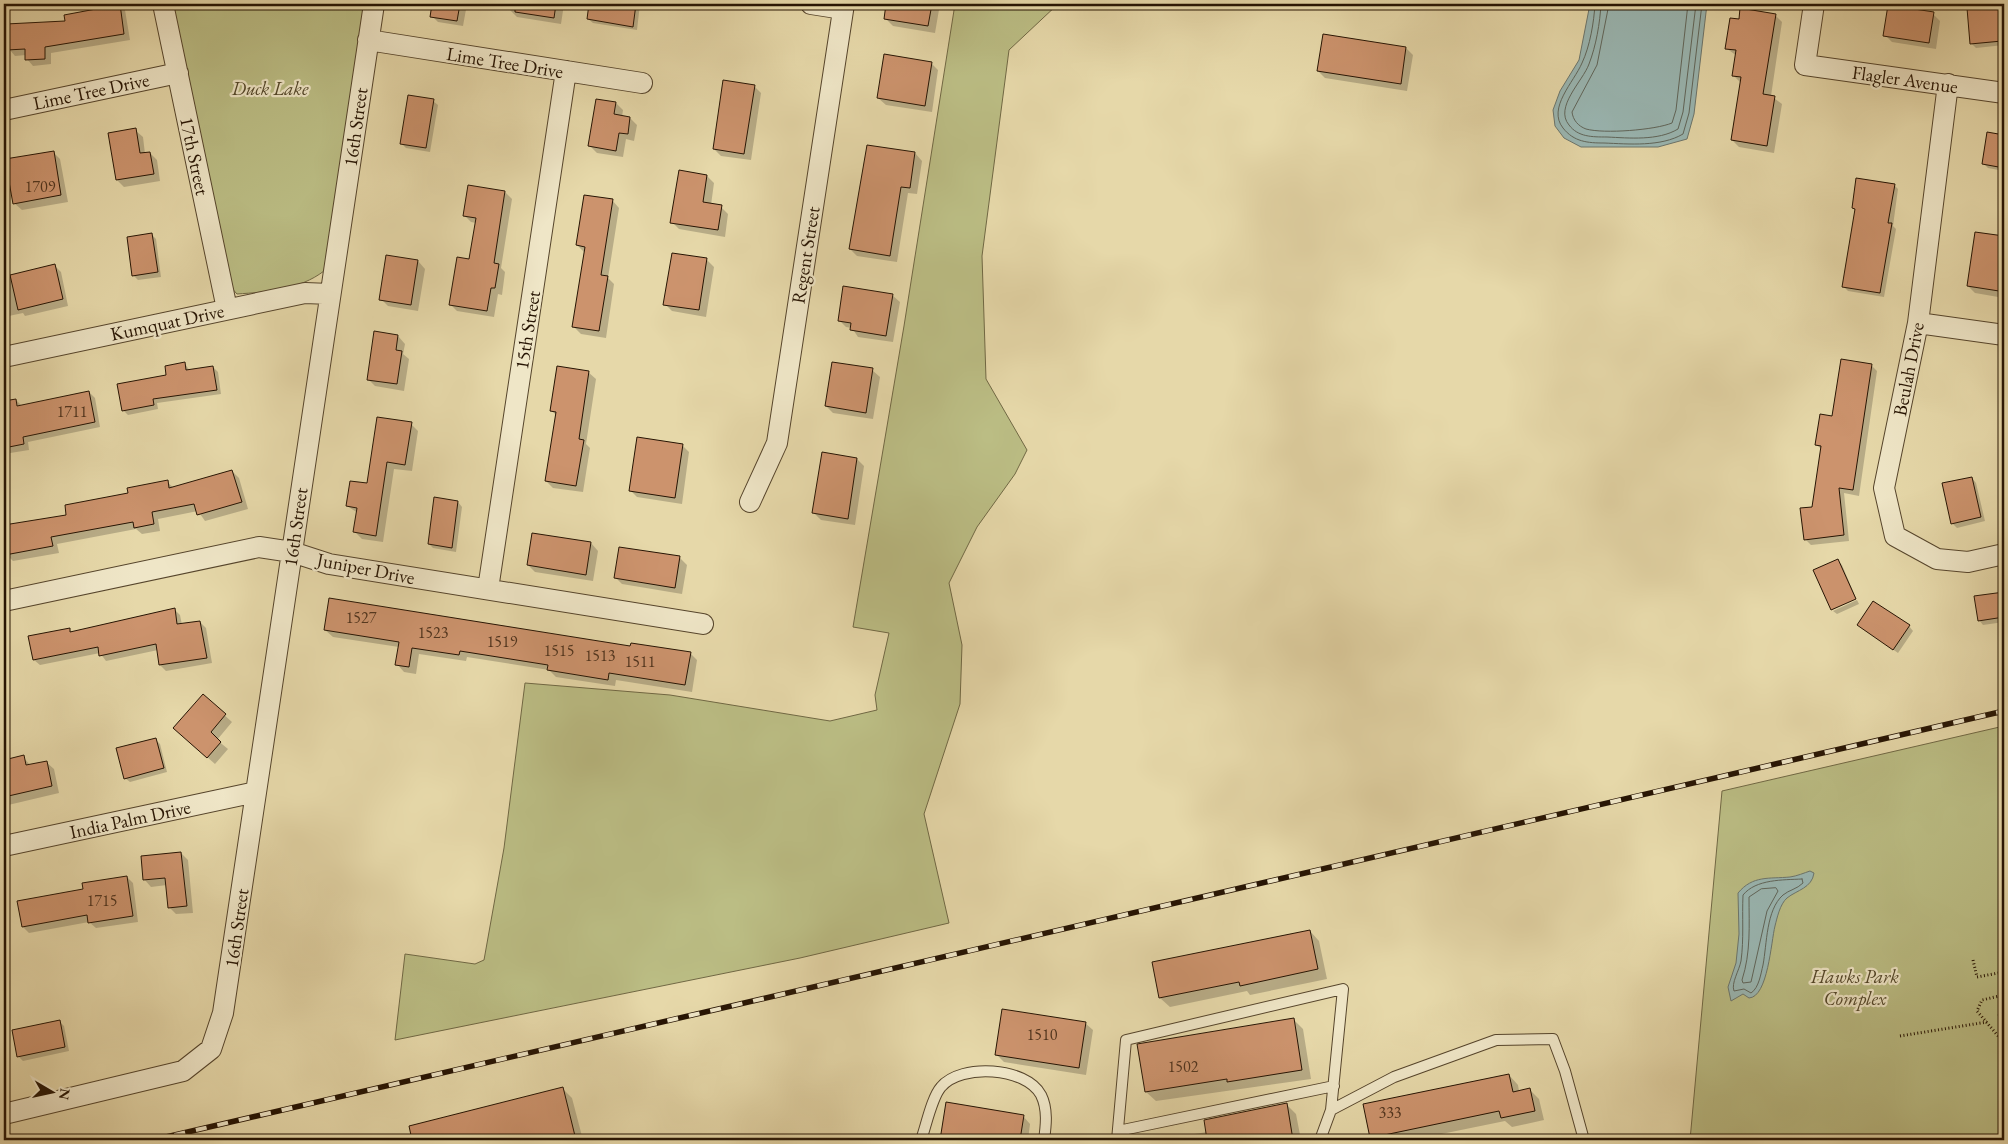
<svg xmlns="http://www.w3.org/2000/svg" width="2008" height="1144" font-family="'EB Garamond',serif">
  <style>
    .green { fill: #bbbd84; stroke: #706844 }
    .water { fill: #9ab7b3; stroke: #6c766d }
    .shadow { fill: #0003 }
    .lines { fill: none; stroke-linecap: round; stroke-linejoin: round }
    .shore { stroke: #60665b; stroke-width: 1 }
    .building { fill: #cc936d; stroke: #261403 }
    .service-casing { stroke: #56452c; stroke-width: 12 }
    .minor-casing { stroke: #56452c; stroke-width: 22 }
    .path { stroke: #261403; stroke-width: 3; stroke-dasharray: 1 2.5; stroke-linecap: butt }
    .service { stroke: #efe6c7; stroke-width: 10 }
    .minor { stroke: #efe6c7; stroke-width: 20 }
    .rail-casing { stroke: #261403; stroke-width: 5.5 }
    .rail { stroke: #efe6c7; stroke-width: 4; stroke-dasharray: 11; stroke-linecap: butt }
    .labels { text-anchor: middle; stroke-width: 4.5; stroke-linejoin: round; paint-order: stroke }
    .number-label { font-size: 16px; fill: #50341e }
    .street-label { font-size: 19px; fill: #261403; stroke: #efe6c7 }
    .park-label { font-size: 19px; font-style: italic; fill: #53472a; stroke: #efe6c7 }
  </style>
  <rect width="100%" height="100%" fill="#e6d8a9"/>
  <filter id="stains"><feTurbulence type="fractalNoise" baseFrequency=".004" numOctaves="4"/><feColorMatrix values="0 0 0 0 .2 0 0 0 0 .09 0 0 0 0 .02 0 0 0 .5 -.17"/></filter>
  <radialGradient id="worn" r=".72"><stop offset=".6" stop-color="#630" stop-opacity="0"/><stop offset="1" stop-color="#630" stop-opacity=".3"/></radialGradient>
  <!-- green -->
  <path class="green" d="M171 4H366L324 271C299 290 267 292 237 294L228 284Z
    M955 4H1058L1009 50 982 256 986 379 1027 450 1015 474 977 527 949 583 962 645 960 704 924 814 949 923 800 958 395 1040 405 954 475 964 484 960 504 848 525 683 670 695 830 721 877 710 875 695 889 633 853 627 904 326Z
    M2004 726V1140H1690L1722 791Z"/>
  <!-- water -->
  <path class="water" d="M1590 4H1707L1694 114 1687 139 1658 147H1581L1564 138 1555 126 1553 110 1560 91 1579 60Z
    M1810 871 1814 873C1812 888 1797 890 1787 898 1780 904 1777 918 1775 926 1771 942 1768 997 1749 998L1743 994 1731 1001 1728 987 1736 963 1739 934 1738 893C1753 875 1769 879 1790 877 1797 876 1804 873 1810 871Z"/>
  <!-- shadow -->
  <path class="shadow" d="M96 4H124L130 40 51 53V64L33 66 27 59 26 55 15 56 9 49 66 22 97 10Z
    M434 4H467L463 26 438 22 432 16Z
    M511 4H564L561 24 517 17 510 10Z
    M591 4H640L637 30 593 23 588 19Z
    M887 4H940L935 33 893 26 885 18Z
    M1997 7 2002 11 2004 45 1976 48 1971 43Z
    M1933 14 1940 21 1936 49 1892 42 1885 35Z
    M1775 15 1782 22 1771 96 1782 104 1774 153 1739 147 1732 140 1741 83 1734 76 1737 56 1726 48 1740 21Z
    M1406 48 1413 55 1407 91 1325 78 1318 71Z
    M931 63 938 70 932 112 886 105 878 98Z
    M754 86 761 93 751 160 721 156 714 149Z
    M433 101 438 105 430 152 406 148 401 143Z
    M616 103 623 110 622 117 630 118 637 125 634 141 626 139 623 157 597 153 590 146Z
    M135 130 143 137 145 154 150 153 157 160 160 181 124 187 117 180Z
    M1988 133 2004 136V171L1988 168 1984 164Z
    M868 146 915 153 922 161 917 194 908 193 897 262 857 256 850 249Z
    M53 152 60 159 68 202 22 210 14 203Z
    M680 172 707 176 714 183 711 205 721 207 728 214 725 237 679 229 672 222Z
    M1894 185 1898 189 1893 226 1896 229 1884 297 1848 291 1844 287 1856 211 1853 208Z
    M469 186 505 192 512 199 501 268 505 272 502 295 498 294 494 317 457 311 450 304 470 261 476 223 471 222 464 215Z
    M612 200 619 208 608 278 614 284 606 338 581 334 574 327 584 252 577 245Z
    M1976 233 2004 238V298L1975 293 1968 286Z
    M152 235 156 239 161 277 138 280 134 276Z
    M673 254 707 260 714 267 706 317 672 311 665 304Z
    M388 257 418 261 425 269 418 311 388 306 381 299Z
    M54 265 61 272 68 306 25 316 23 313 4 317V277Z
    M892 295 900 302 893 342 858 337 852 328 846 327 839 320Z
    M375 333 398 336 405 344 403 354 409 359 404 391 375 386 368 379Z
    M185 364 190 371 213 367 218 372 221 394 157 403 158 409 128 415 123 410Z
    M1871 365 1877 371 1859 496 1844 493 1849 541 1811 545 1805 539 1813 508 1822 450 1816 444Z
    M872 370 880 377 873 419 833 413 826 406Z
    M588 372 596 379 586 444 590 448 583 492 553 488 546 481 557 416 551 410Z
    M89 392 95 398 100 427 28 442 29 450 4 454V402L16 400 22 406Z
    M411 424 418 431 412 471 394 469 383 542 362 539 355 532 358 513 347 506 368 485Z
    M682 445 689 452 682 504 637 497 630 490Z
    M857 459 864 466 855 525 821 520 814 513Z
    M232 471 239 478 248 509 205 521 198 511 158 519 160 531 142 534 136 529 57 544 59 553 13 561 10 558 4 560V526L68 516 167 482 174 488Z
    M1972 478 1976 483 1985 521 1957 528 1952 523Z
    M458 502 462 507 456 552 433 548 429 544Z
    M533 534 591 543 598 551 593 581 535 572 528 565Z
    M680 558 687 565 682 594 622 584 615 577Z
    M1838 561 1842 565 1856 598 1832 610 1815 571Z
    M2004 593V622L1983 625 1979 620 1976 597Z
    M1857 600 1859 604 1837 614 1833 611Z
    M174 609 180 615 182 625 200 622 206 628 212 663 166 671 160 665 158 650 106 661 100 653 40 665 34 660 69 629 73 633Z
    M1858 625 1909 626 1913 631 1898 653Z
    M325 630 631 647 690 653 697 660 692 692 616 680 615 686 556 677 549 670 467 657 466 661 419 654 416 674 404 672 397 664 399 647 333 637Z
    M203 696 232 722 217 740 228 749 215 764 182 735Z
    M155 739 160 744 167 772 130 782 125 778Z
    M23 757 31 766 46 762 54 769 59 793 4 806V761Z
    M181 853 188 860 193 913 176 914 169 907 167 885 151 887 144 879Z
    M127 877 133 883 138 922 96 928 89 922 29 933 23 927 85 890Z
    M1310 931 1319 941 1327 979 1250 995 1247 991 1170 1007 1160 998 1153 963Z
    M2004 1007V1022L1997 1015Z
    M1293 1019 1303 1029 1311 1079 1156 1101 1146 1092 1139 1045Z
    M59 1021 64 1026 69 1051 23 1061 18 1056Z
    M1085 1023 1093 1030 1086 1075 1004 1062 997 1055Z
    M1509 1075 1518 1085 1519 1091 1529 1089 1539 1099 1544 1120 1512 1127 1505 1121 1412 1140H1374L1371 1137Z
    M563 1089 572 1098 583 1140H413L410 1127Z
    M947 1103 1023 1116 1030 1124 1028 1140H941Z
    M1286 1104 1296 1114 1301 1140H1157L1207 1132Z"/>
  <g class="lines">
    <!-- shore -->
    <path class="shore" d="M1595 4C1594 22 1590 46 1582 63 1574 82 1547 108 1563 128 1574 142 1588 143 1604 143 1629 144 1661 147 1683 134L1689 113 1702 4
      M1601 4C1600 23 1596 46 1589 64 1583 81 1554 107 1569 125 1578 137 1592 137 1607 137 1629 138 1658 141 1678 129L1683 112 1696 4
      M1609 4 1597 65 1572 112C1573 120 1578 126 1586 129 1604 134 1655 130 1672 123L1676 110 1688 4
      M1802 879 1803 883C1797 889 1789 890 1783 895 1766 910 1767 944 1763 965 1761 973 1759 988 1751 993L1744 989 1734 991C1731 983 1739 971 1741 961 1744 939 1742 917 1743 895 1756 879 1783 880 1802 879Z
      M1776 888 1778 891 1767 911 1751 982 1743 983 1742 980C1751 952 1749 926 1749 897L1761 889Z"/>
  </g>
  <!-- building -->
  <path class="building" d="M95 4H120L124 34 45 47V59L25 60V49L7 50 6 24 65 21 64 15 96 9Z
    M432 4H460L457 21 430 17Z
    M515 4H556L554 18 515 12Z
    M589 4H636L633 27 587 19Z
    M886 4H932L928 26 884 19Z
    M1888 5 1934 12 1929 43 1883 36Z
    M1998 5 2002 41 1970 44 1967 8Z
    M1740 8 1776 14 1763 94 1775 96 1767 146 1731 140 1741 77 1732 76 1736 50 1725 49 1730 18 1739 19Z
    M1323 34 1406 47 1401 84 1317 71Z
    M884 54 932 62 925 106 877 98Z
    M723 80 755 85 744 154 713 149Z
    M408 95 434 99 426 148 400 144Z
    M596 99 616 102 614 114 630 117 628 134 619 133 616 151 588 146Z
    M136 128 140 153 150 152 154 174 116 180 108 133Z
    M1987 132 2004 135V168L1982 164Z
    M867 145 915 152 910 188 901 187 890 256 849 249Z
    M54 151 61 195 13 204 5 159Z
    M679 170 707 175 703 202 722 205 718 230 670 223Z
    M1856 178 1895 184 1888 223H1892L1880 293 1842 287 1855 209 1852 208Z
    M468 185 505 191 494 263 499 264 495 288H491L487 311 449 305 457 257 469 259 476 218 463 216Z
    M584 195 613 199 601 275 608 276 599 331 572 327 585 247 576 245Z
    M1975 232 2004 236V256L1999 291 1967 286Z
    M152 233 158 272 132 276 127 237Z
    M672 253 707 258 699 310 663 305Z
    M386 255 418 260 411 305 379 300Z
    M55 264 63 299 18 310 10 275Z
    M843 286 893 294 886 336 850 330 851 323 838 321Z
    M374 331 398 335 396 350 402 351 397 384 367 380Z
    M1841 359 1872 364 1853 490 1839 488 1844 535 1804 540 1800 508 1812 507 1821 446 1815 445 1820 414 1832 416Z
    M185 362 186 370 213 366 217 390 153 399 154 405 122 411 117 384 166 375 165 366Z
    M832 362 873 368 866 413 825 406Z
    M557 366 589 371 579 439 584 440 576 486 545 481 556 412 550 411Z
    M89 391 95 422 23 437 24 444 4 448V401L16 399 17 406Z
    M377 417 412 422 405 465 387 462 376 536 353 532 357 508 346 506 350 481 367 483Z
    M637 437 683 444 675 498 629 491Z
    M822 452 857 458 848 519 812 513Z
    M232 470 242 502 197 515 194 504 152 512 154 524 134 528 133 522 51 537 53 546 5 555 4 525 66 515 65 505 128 493 127 488 168 480 169 488Z
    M1972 477 1981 517 1951 524 1942 483Z
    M434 497 458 501 452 548 428 544Z
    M532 533 591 542 586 575 527 565Z
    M619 547 680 556 675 588 614 578Z
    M1838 559 1856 599 1831 610 1813 570Z
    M2004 592V617L1978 621 1974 596Z
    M329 598 630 646 631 643 691 652 685 685 609 673 608 680 547 670 548 665 460 651 459 655 412 648 409 667 395 665 399 642 324 630Z
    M1873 601 1910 625 1893 650 1857 625Z
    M175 608 177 624 200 621 207 658 159 665 156 644 99 656 98 647 33 660 28 636 70 628V632Z
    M203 694 226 714 211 732 221 742 207 758 173 728Z
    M156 738 164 768 124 779 116 748Z
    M24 755 26 765 47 761 52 786 4 797V760Z
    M181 852 187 906 168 908 165 878 143 880 141 856Z
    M127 876 133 916 88 923 87 915 22 927 17 901 83 889 82 883Z
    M1310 930 1318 969 1240 986 1239 982 1159 998 1152 962Z
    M1002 1009 1086 1022 1079 1068 995 1055Z
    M1294 1018 1302 1070 1227 1082V1079L1145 1092 1137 1044Z
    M60 1020 65 1047 17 1057 12 1030Z
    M1509 1074 1513 1092 1530 1088 1535 1111 1501 1118 1499 1111 1370 1138 1363 1104Z
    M563 1087 576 1140H412L409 1126Z
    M946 1102 1024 1115 1020 1140H940Z
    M1287 1103 1293 1140H1207L1204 1120Z"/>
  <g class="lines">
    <defs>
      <path id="service" d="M1118 1131 1334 1086
        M921 1140C926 1126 932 1097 941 1087 961 1063 1026 1067 1041 1095 1048 1109 1046 1126 1044 1140
        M1117 1140 1126 1040 1343 989 1331 1110
        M1320 1140 1331 1110 1394 1077 1496 1040 1553 1039 1565 1071 1584 1140"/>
      <path id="minor" d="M163 4 227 309
        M811 4 843 9
        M1814 4 1805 65 2004 93
        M368 40 642 83
        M1948 84 1918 323 1884 488 1895 536 1937 559 1968 562 2004 554
        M4 110 178 73
        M1918 323 2004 335
        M4 357 305 293 330 294
        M750 502 777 443 844 4
        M488 589 566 71
        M4 601 259 547 292 552 329 564 703 624
        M4 846 256 792
        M4 1114 183 1071 211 1049 223 1013 374 4"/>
    </defs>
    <!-- service casing -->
    <use href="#service" class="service-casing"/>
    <!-- minor casing -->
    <use href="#minor" class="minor-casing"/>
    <!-- path -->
    <path class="path" d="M1973 960 1977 977 2004 972
      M2004 995 1982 1000 1977 1011 2004 1043
      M1900 1036 1987 1022
      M2004 1105V1104"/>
    <!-- service -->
    <use href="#service" class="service"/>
    <!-- minor -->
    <use href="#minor" class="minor"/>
    <defs>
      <path id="rail" d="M153 1140 2004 711"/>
    </defs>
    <!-- rail casing -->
    <use href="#rail" class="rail-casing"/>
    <!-- rail -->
    <use href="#rail" class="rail"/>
  </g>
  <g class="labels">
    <!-- number labels -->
    <g class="number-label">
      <text x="40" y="192">1709</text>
      <text x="72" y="417">1711</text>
      <text x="361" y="623">1527</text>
      <text x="433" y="638">1523</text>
      <text x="502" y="647">1519</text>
      <text x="559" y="656">1515</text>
      <text x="600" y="661">1513</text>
      <text x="640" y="667">1511</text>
      <text x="102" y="906">1715</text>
      <text x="1042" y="1040">1510</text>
      <text x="1183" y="1072">1502</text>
      <text x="1390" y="1118">333</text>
    </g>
    <!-- street labels -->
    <g class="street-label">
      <text transform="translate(505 62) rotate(9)" y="7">Lime Tree Drive</text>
      <text transform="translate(1905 79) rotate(8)" y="7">Flagler Avenue</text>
      <text transform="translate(91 91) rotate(-12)" y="7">Lime Tree Drive</text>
      <text transform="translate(355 127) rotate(-82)" y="7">16th Street</text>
      <text transform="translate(195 156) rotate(78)" y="7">17th Street</text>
      <text transform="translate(805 255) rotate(-81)" y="7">Regent Street</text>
      <text transform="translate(167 322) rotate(-12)" y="7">Kumquat Drive</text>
      <text transform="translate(527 330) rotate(-81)" y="7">15th Street</text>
      <text transform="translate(1908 369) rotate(-79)" y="7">Beulah Drive</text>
      <text transform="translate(295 527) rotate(-82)" y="7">16th Street</text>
      <text transform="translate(366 568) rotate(11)" y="7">Juniper Drive</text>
      <text transform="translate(130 819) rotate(-12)" y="7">India Palm Drive</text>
      <text transform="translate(236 928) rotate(-82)" y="7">16th Street</text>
    </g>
    <!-- park labels -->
    <g class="park-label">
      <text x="270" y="95">Duck Lake</text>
      <text x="1855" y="983">Hawks Park<tspan x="1855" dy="22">Complex</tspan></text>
    </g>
  </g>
  <!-- margin -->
  <rect width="2008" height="1144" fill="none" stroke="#e6d8a9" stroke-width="20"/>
  <rect x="5" y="5" width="1998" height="1134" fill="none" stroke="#261403" stroke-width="2.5"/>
  <rect x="10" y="10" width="1988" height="1124" fill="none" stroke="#261403"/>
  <!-- north arrow -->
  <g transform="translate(52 1092) rotate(99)" stroke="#efe6c7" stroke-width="4" paint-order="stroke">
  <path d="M0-4L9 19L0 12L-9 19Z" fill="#261403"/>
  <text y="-8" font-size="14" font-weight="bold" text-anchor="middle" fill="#261403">N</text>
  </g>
  <rect width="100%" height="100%" filter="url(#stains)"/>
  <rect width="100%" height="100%" fill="url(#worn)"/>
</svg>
